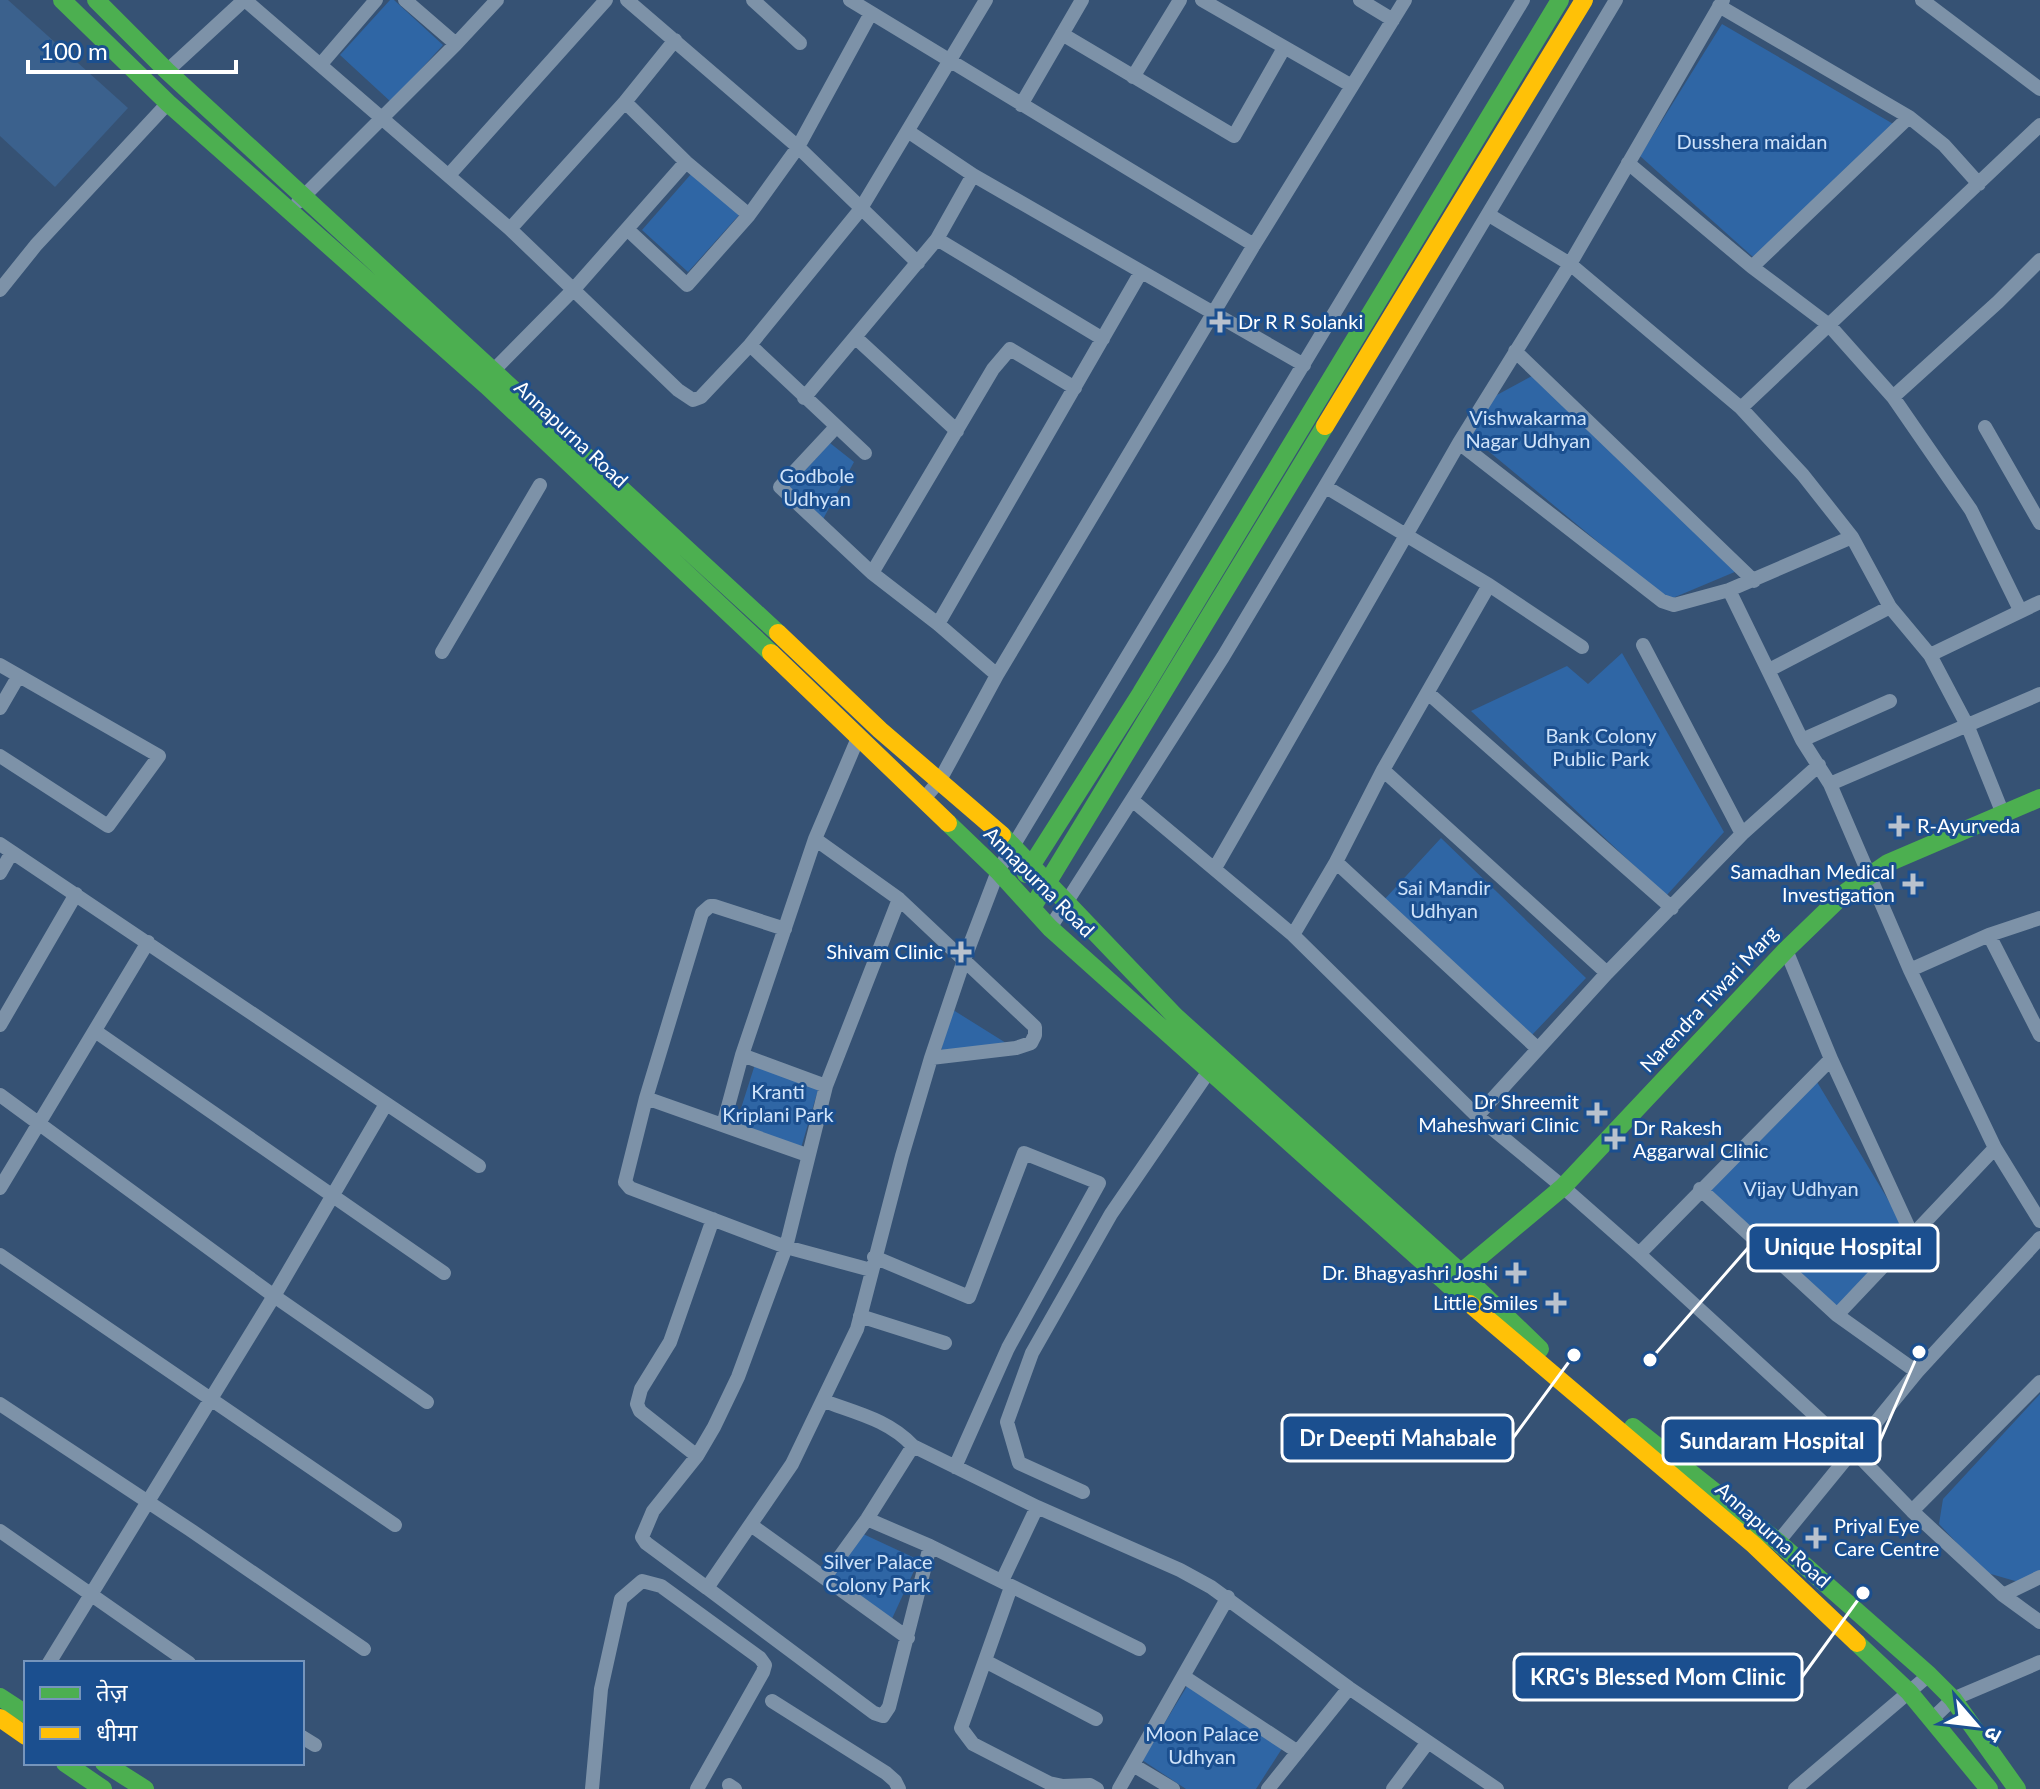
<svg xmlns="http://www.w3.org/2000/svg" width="2040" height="1789" font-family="Lato,'Noto Sans Devanagari',sans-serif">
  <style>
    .green { fill: #2f66a5 }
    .water { fill: #3b618d }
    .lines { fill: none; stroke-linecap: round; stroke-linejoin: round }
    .street { stroke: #7d92a8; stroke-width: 14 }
    .fast { stroke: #4caf50; stroke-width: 18 }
    .slow { stroke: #ffc107; stroke-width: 18 }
    .poi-dot { fill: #b9c2ce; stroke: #1b4f8f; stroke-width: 3 }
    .labels { text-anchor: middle; stroke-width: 6; stroke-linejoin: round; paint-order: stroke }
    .park-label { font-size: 20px; fill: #cfe3fa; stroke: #1b4f8f }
    .poi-label { font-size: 20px; fill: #fff; stroke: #1b4f8f; text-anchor: end }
    .street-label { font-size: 20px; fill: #fff; stroke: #1b4f8f }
    .leader { fill: none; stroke: #fff; stroke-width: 3 }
    .callout-dot { fill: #fff; stroke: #1b4f8f; stroke-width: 3 }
    .callout { fill: #1b4f8f; stroke: #fff; stroke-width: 3 }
    .callout-label { font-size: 22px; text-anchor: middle; font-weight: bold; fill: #fff }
  </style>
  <rect width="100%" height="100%" fill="#365274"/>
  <!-- green -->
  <path class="green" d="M390 0H394L443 45 391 102 340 55Z
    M1722 24 1895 125 1753 257 1640 156Z
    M692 173 739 215 688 272 642 230Z
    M1532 376 1737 571 1668 600 1469 435 1495 396Z
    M830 443 854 462 822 521 787 490Z
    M1622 653 1724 832 1666 896 1471 711 1567 666 1588 684Z
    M1441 838 1586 978 1532 1035 1383 901Z
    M950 1008 1006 1043 941 1052Z
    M757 1058 820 1083 801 1148 736 1124Z
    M1814 1077 1907 1231 1834 1314 1700 1189Z
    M2040 1394V1572L2022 1583 1984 1572 1939 1524 1943 1499Z
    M861 1533 919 1560 890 1623 834 1575Z
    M1189 1683 1283 1747 1256 1789H1186L1142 1760Z"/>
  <!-- water -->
  <path class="water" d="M0 0H8L128 108 55 187 0 136Z"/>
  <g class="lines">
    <!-- street -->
    <path class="street" d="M245 0 510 229 678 390 693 400 701 397 750 345 860 210 986 0
      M405 0 456 44
      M627 0 798 147 918 263
      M753 0 800 43
      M850 0 1254 245
      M1202 0 1352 86
      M1360 0 1393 20
      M1922 0 2040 89
      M1719 6 1909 117 1944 145 1979 184
      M1062 34 1234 136 1284 48
      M321 64 376 0
      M167 71 244 0
      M1133 77 1180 0
      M625 102 686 162 749 215
      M1021 105 1082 0
      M909 132 973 175 1304 365
      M1628 163 1752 267 1829 325 1893 397 1971 510 2020 610
      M449 175 606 0
      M298 202 456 44 497 0
      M1489 215 1570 264 1741 408 1803 475 1852 537 1890 607 1930 655 1968 727 2003 814
      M510 229 625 102 675 40
      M627 229 687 285 749 215 798 147 871 13
      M937 239 1103 339
      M1752 267 1909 117
      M0 290 36 245 168 103
      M855 337 957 431
      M750 345 865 453
      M1515 351 1754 581
      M494 370 574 289 686 162
      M1893 397 1998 302 2040 260
      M804 398 937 239 973 175
      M1741 408 2040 125
      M836 427 780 487 872 573 938 624 997 675
      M1985 427 2040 523
      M1459 443 1662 601 1674 605 1729 590 1852 537
      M1326 487 1489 585 1582 647
      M872 573 993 369 1010 349 1075 388
      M1729 590 1802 740 1830 784 1910 970 1995 1148 2040 1221
      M938 624 1141 272
      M1643 645 1742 834
      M442 652 540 485
      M1930 655 2040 602
      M0 665 159 756 108 826 0 756
      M1769 670 1890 607
      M1428 693 1672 908
      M0 708 18 677
      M1802 740 1890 701
      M1383 770 1607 973
      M1830 784 2040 694
      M923 800 940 780 997 675 1254 245 1405 0
      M1132 800 1293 935 1477 1116 1563 1187 1639 1254 1854 1451 1912 1511 2003 1595 2040 1622
      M815 839 899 899 1035 1027V1035L1031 1043 1016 1048 931 1058
      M0 844 479 1166
      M1336 862 1537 1048
      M1215 868 1459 443 1570 264 1723 0
      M0 873 12 852
      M899 899 826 1086 786 1247 738 1377 714 1427 697 1456 653 1511 642 1537 646 1543 707 1588 792 1464 857 1329 902 1156 931 1058 964 960 998 871 1523 0
      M1050 928 1223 657 1616 0
      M785 929 714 906H710L702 913 646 1098 625 1182 630 1188 786 1247 871 1270
      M1293 935 1336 862 1383 770 1489 585
      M1989 935 2040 1035
      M1786 950 1831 1059 1913 1237
      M1910 970 1989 935 2040 918
      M0 1025 76 894
      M95 1031 444 1273
      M742 1055 826 1086
      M0 1095 274 1296 427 1402
      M646 1098 807 1155
      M1477 1116 1607 973 1742 834 1819 765
      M723 1125 742 1055 815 839 858 738
      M0 1188 148 942
      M1700 1189 1837 1315 1917 1372
      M1639 1254 1831 1059
      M0 1255 395 1525
      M874 1257 969 1297 1024 1153 1099 1183 1008 1348 955 1467
      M1837 1315 1995 1148
      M860 1316 945 1343
      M824 1401C856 1413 889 1420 913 1446L1037 1507 1180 1570 1211 1587 1349 1688 1497 1789
      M0 1404 189 1529 364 1649
      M697 1456 640 1411 637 1404 641 1389 670 1342 713 1219
      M1083 1492 1019 1463 1007 1422 1032 1353 1111 1214 1209 1071
      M1912 1511 2040 1382
      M867 1519 930 1546 1139 1649
      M751 1525 908 1638
      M0 1531 189 1663
      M1778 1542 1917 1372 2040 1238
      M825 1577 867 1519 913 1446
      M1002 1581 1037 1507
      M1011 1587 961 1728 973 1744 1049 1783 1063 1786 1090 1785 1097 1789
      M707 1588 874 1713 883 1716 889 1707 930 1546
      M2003 1595 2040 1577
      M985 1661 1096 1719
      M49 1663 274 1296 386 1104
      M1183 1676 1298 1752
      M772 1701 886 1773 895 1781 899 1789
      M1932 1719 1953 1699 2040 1662
      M302 1737 315 1745
      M1133 1765 1173 1789
      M729 1785 735 1789
      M592 1789 601 1689 621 1599 642 1581 661 1586 760 1658 765 1665 763 1672 697 1789
      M1119 1789 1228 1597
      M1268 1789 1349 1688
      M1393 1789 1428 1742
      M1795 1789 1929 1675"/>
    <!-- fast -->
    <path class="fast" d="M62 0 168 103 487 386 771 653
      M96 0 167 71 778 633
      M948 823 998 871 1050 928 1470 1304
      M1002 835 1175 1016 1459 1271 1540 1349
      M1026 874 1141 693 1560 0
      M1032 908 1325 426
      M1452 1280 1563 1187 1786 950 1846 892 1888 863 2040 798
      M1633 1427 1778 1542 1929 1675 1953 1699 2017 1789
      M1857 1643 1909 1692 1989 1789
      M0 1697 26 1714
      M65 1763 103 1789
      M104 1763 145 1789"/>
    <!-- slow -->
    <path class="slow" d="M1325 426 1584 0
      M778 633 880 730 1002 835
      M771 653 948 823
      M1470 1304 1754 1545 1857 1643
      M0 1718 26 1736"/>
  </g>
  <!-- markers -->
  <g class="poi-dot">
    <path d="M1216 310h8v8h8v8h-8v8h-8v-8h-8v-8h8z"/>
    <path d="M1895 814h8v8h8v8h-8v8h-8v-8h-8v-8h8z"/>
    <path d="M1909 872h8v8h8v8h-8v8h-8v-8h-8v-8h8z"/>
    <path d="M957 940h8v8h8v8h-8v8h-8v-8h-8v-8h8z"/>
    <path d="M1593 1101h8v8h8v8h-8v8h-8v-8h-8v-8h8z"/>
    <path d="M1611 1127h8v8h8v8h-8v8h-8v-8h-8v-8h8z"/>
    <path d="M1512 1261h8v8h8v8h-8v8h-8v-8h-8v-8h8z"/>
    <path d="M1552 1291h8v8h8v8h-8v8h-8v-8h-8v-8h8z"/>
    <path d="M1812 1526h8v8h8v8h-8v8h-8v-8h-8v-8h8z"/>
  </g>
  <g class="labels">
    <!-- park labels -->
    <g class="park-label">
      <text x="1752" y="149">Dusshera maidan</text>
      <text x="1528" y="425">Vishwakarma<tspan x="1528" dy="23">Nagar Udhyan</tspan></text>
      <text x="817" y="483">Godbole<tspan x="817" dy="23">Udhyan</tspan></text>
      <text x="1601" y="743">Bank Colony<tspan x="1601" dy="23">Public Park</tspan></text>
      <text x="1444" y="895">Sai Mandir<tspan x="1444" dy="23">Udhyan</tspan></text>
      <text x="778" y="1099">Kranti<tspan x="778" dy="23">Kriplani Park</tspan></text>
      <text x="1801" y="1196">Vijay Udhyan</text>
      <text x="878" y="1569">Silver Palace<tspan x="878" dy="23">Colony Park</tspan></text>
      <text x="1202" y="1741">Moon Palace<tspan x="1202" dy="23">Udhyan</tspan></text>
    </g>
    <!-- poi labels -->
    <g class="poi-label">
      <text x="1238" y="329" text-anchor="start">Dr R R Solanki</text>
      <text x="1917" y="833" text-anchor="start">R-Ayurveda</text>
      <text x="1895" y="879">Samadhan Medical<tspan x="1895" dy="23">Investigation</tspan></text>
      <text x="943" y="959">Shivam Clinic</text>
      <text x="1579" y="1109">Dr Shreemit<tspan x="1579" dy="23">Maheshwari Clinic</tspan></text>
      <text x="1633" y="1135" text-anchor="start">Dr Rakesh<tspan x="1633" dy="23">Aggarwal Clinic</tspan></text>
      <text x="1498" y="1280">Dr. Bhagyashri Joshi</text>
      <text x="1538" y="1310">Little Smiles</text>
      <text x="1834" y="1533" text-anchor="start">Priyal Eye<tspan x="1834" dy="23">Care Centre</tspan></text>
    </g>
    <!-- street labels -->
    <g class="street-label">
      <text transform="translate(571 434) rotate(43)" y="7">Annapurna Road</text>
      <text transform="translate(1039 882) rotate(45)" y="7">Annapurna Road</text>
      <text transform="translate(1709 999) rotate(-47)" y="7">Narendra Tiwari Marg</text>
      <text transform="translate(1773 1535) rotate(42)" y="7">Annapurna Road</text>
    </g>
  </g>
  <!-- callouts -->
  <path class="leader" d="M1650 1360L1748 1248M1574 1355L1513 1438M1919 1352L1880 1441M1863 1593L1802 1677"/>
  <g class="callout-dot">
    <circle cx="1650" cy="1360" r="8"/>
    <circle cx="1574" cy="1355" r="8"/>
    <circle cx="1919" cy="1352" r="8"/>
    <circle cx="1863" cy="1593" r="8"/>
  </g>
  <g class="callout">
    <rect x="1748" y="1225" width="190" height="46" rx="8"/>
    <rect x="1282" y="1415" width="231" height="46" rx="8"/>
    <rect x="1663" y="1418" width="217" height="46" rx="8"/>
    <rect x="1514" y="1654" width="288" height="46" rx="8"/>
  </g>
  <g class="callout-label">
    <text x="1843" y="1255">Unique Hospital</text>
    <text x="1398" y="1446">Dr Deepti Mahabale</text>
    <text x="1772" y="1449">Sundaram Hospital</text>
    <text x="1658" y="1685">KRG's Blessed Mom Clinic</text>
  </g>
  <!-- legend -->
  <rect x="24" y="1661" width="280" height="104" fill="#1b4f8f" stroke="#7695bc" stroke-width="2"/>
  <rect x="40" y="1687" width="40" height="12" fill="#4caf50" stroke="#7695bc" stroke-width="2"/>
  <text x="96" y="1701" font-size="24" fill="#ffffff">तेज़</text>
  <rect x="40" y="1727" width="40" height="12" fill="#ffc107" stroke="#7695bc" stroke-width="2"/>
  <text x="96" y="1741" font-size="24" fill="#ffffff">धीमा</text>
  <!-- north arrow -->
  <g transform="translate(1976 1725) rotate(118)" stroke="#1b4f8f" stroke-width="6" paint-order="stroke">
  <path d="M0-6L14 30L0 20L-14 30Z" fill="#ffffff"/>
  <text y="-12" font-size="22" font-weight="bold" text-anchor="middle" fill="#ffffff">उ</text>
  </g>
  <!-- scale -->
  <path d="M28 60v12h208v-12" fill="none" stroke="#ffffff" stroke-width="4"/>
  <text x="40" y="60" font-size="24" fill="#ffffff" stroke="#1b4f8f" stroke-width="6" paint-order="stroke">100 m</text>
</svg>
